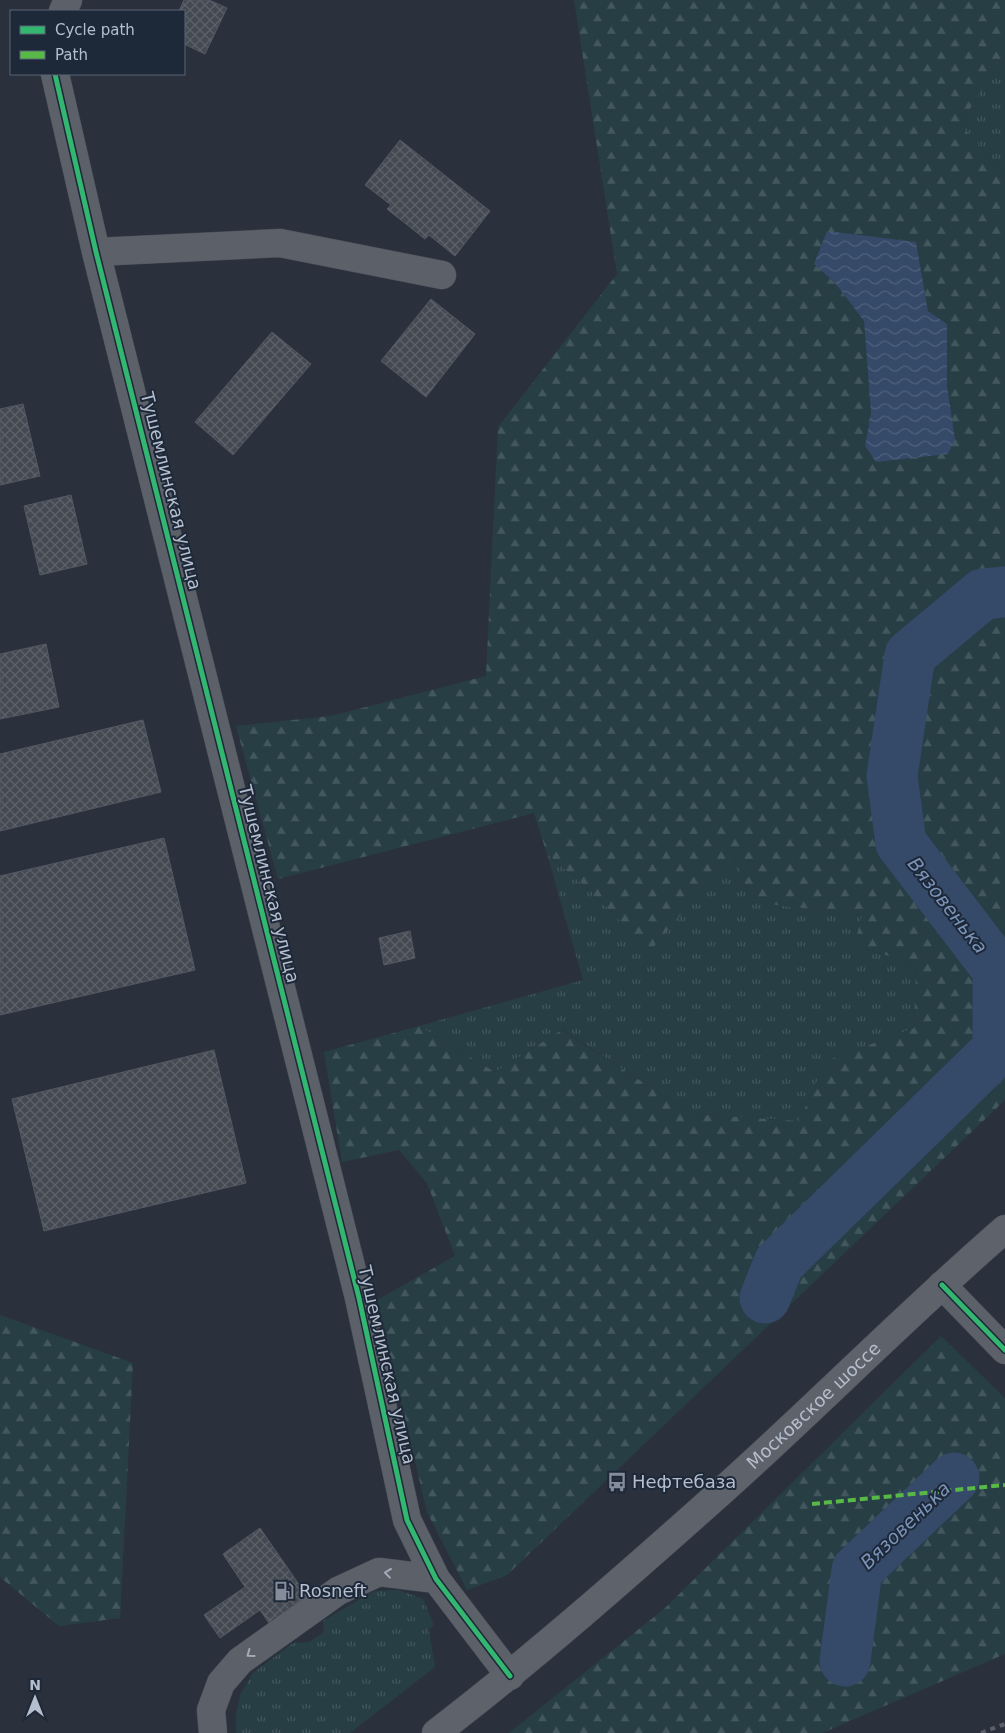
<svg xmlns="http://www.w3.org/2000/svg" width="1005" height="1733" font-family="'DejaVu Sans',sans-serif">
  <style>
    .grass { fill: url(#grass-tufts) }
    .forest { fill: url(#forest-firs); fill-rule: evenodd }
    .water { fill: url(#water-waves) }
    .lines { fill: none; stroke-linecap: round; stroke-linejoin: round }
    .river { stroke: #354968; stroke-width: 51 }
    .building { fill: url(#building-cross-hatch); stroke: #535963 }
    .minor-casing { stroke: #474c55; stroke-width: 29 }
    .major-casing { stroke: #464c55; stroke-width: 29 }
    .minor { stroke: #5c6169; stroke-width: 28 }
    .major { stroke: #5e636b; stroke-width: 28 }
    .rail { stroke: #5a5f68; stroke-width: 4; stroke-dasharray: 5 5; stroke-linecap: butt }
    .quiet { stroke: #58b947; stroke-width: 4; stroke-dasharray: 8 4; stroke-linecap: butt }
    .cycleway-casing { stroke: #1d2839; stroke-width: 8 }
    .cycleway { stroke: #33b770; stroke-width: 5 }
    .oneway { stroke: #a3abb9 }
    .labels { text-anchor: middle; stroke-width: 4; stroke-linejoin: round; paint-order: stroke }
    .street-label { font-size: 18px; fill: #b5becd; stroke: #1d2839 }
    .poi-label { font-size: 18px; fill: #b5becd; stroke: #1d2839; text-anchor: start }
    .water-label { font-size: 19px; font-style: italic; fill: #7a93b7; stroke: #1d2839 }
  </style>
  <defs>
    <pattern id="grass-tufts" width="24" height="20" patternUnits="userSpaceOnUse" patternTransform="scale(1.25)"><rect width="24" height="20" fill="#263e44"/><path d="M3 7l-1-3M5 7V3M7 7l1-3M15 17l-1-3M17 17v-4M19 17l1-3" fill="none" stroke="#43585e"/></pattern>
    <pattern id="forest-firs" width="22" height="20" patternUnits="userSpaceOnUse" patternTransform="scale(1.25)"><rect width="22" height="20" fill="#263e44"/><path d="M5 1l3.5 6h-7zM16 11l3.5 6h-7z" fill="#43585e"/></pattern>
    <pattern id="water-waves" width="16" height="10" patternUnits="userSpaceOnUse" patternTransform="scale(1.25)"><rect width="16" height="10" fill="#354968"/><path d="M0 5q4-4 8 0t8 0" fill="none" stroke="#50617c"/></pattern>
    <pattern id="building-cross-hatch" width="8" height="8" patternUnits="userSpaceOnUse" patternTransform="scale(1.25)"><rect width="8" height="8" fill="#444a52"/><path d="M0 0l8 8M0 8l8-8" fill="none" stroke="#5d626a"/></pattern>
  </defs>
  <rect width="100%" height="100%" fill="#2b313c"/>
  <!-- grass -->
  <path class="grass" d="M1005 55V174L960 124Z
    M733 853 751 902 863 915 854 946 916 964 914 1028 826 1061 799 1121 692 1114 563 1030 495 1072 419 1026 583 980 547 854 593 893Z
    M399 1590 423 1599 434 1625 429 1630 435 1667 350 1733H236V1715L240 1695 253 1673 293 1643 309 1642 324 1632 323 1621 374 1591Z"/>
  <!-- forest -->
  <path class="forest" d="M574 0H1005V55L960 124 1005 174V1100L507 1575 467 1590 427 1512 377 1300 455 1256 427 1183 399 1150 342 1162 324 1052 419 1026 495 1072 562 1030 692 1114 799 1121 826 1061 914 1028 916 964 854 946 862 915 751 902 733 854 649 952 593 893 547 854 534 813 278 879 236 726 331 716 486 676 498 427 617 274ZM877 238 916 242 928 312 947 385 955 439 876 462 865 447 871 413 864 321 835 283 814 264Z
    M0 1315 133 1363 120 1618 59 1626 0 1577Z
    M941 1336 1005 1398V1654L822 1733H509L664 1609Z"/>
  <!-- water -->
  <path class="water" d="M827 231 916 242 928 311 947 324V385L955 439 948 454 876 462 865 446 871 413 864 321 835 283 814 264Z"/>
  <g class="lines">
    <!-- river -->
    <path class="river" d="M765 1298 779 1263 998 1049V970L901 843 892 776 910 655 983 594 1005 592
      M845 1661 857 1570 954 1478"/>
  </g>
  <!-- building -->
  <path class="building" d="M184 0H209L227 8 205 54 184 44V11H179Z
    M400 140 490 211 455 256 429 235 425 239 387 209 391 205 365 185Z
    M431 299 475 334 426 397 381 361Z
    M272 332 311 364 233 455 195 422Z
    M23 404 40 476 0 485V409Z
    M71 495 87 564 40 575 24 506Z
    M46 644 59 707 0 719V654Z
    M143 720 161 792 0 831V754Z
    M164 838 195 970 0 1015V876Z
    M410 931 415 958 384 965 379 938Z
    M214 1050 246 1183 44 1231 12 1099Z
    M260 1528 318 1612 280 1639 260 1610 220 1638 204 1615 245 1587 223 1554Z"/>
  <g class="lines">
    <defs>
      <path id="minor" d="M63 11 68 0
        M55 74 96 252 359 1298 407 1520 436 1579 510 1676
        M96 252 280 243 442 275
        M942 1285 1005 1350
        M213 1733 211 1710 221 1683 240 1661 338 1591 379 1572 436 1579"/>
      <g id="major">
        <path id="s1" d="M436 1733C535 1657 629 1574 722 1491 818 1405 908 1313 1005 1229"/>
      </g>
    </defs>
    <!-- minor casing -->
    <use href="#minor" class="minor-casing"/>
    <!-- major casing -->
    <use href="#major" class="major-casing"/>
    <!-- minor -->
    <use href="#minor" class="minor"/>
    <!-- major -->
    <use href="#major" class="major"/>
    <!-- rail -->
    <path class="rail" d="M981 1733 1005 1724"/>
    <!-- quiet -->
    <path class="quiet" d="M812 1504 1005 1485"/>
    <defs>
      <path id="cycleway" d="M55 74 96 252 359 1298 407 1520 436 1579 510 1676
        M942 1285 1005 1350"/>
    </defs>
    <!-- cycleway casing -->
    <use href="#cycleway" class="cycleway-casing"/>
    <!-- cycleway -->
    <use href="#cycleway" class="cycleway"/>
  </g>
  <!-- one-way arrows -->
  <defs><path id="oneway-chevron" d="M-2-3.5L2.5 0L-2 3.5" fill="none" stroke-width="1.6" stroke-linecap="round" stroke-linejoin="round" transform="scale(1.25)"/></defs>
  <g class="oneway">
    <use href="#oneway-chevron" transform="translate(388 1573) rotate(-173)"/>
    <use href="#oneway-chevron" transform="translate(250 1654) rotate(144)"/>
  </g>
  <!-- icons -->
  <defs>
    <symbol id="bus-bare" viewBox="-9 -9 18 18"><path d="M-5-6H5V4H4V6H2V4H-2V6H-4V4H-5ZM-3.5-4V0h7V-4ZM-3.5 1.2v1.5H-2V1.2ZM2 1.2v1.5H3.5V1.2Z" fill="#858d9a" stroke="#1d2839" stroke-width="2.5" paint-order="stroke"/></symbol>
    <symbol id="fuel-bare" viewBox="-9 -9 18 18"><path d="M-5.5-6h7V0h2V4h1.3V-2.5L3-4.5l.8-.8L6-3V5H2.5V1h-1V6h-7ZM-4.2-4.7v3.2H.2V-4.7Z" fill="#858d9a" stroke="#1d2839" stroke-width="2.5" paint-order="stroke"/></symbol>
  </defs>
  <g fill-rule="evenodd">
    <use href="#bus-bare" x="603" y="1468" width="28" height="28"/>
    <use href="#fuel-bare" x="270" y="1577" width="28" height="28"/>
  </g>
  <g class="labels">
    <!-- street labels -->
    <g class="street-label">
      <text transform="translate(171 491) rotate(76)" y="6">Тушемлинская улица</text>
      <text transform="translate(269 884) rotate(76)" y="6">Тушемлинская улица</text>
      <text transform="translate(387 1365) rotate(77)" y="6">Тушемлинская улица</text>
      <text dy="6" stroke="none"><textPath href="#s1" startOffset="500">Московское шоссе</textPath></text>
    </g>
    <!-- poi labels -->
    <g class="poi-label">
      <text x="632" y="1488">Нефтебаза</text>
      <text x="299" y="1597">Rosneft</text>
    </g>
    <!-- water labels -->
    <g class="water-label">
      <text transform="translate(948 905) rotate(52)" y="7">Вязовенька</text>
      <text transform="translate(905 1525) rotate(-44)" y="7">Вязовенька</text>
    </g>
  </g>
  <!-- legend -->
  <rect x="10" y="10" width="175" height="65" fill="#1d2839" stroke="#5a6474"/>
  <rect x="20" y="26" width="25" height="8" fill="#33b770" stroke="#5a6474"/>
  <text x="55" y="35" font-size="15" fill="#b5becd">Cycle path</text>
  <rect x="20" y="51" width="25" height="8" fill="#58b947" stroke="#5a6474"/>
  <text x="55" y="60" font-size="15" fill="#b5becd">Path</text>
  <!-- north arrow -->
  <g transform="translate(35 1698)" stroke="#1d2839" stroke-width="4" paint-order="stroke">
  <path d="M0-4L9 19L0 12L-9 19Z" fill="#b5becd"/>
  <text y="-8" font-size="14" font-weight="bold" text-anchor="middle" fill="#b5becd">N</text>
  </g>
</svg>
